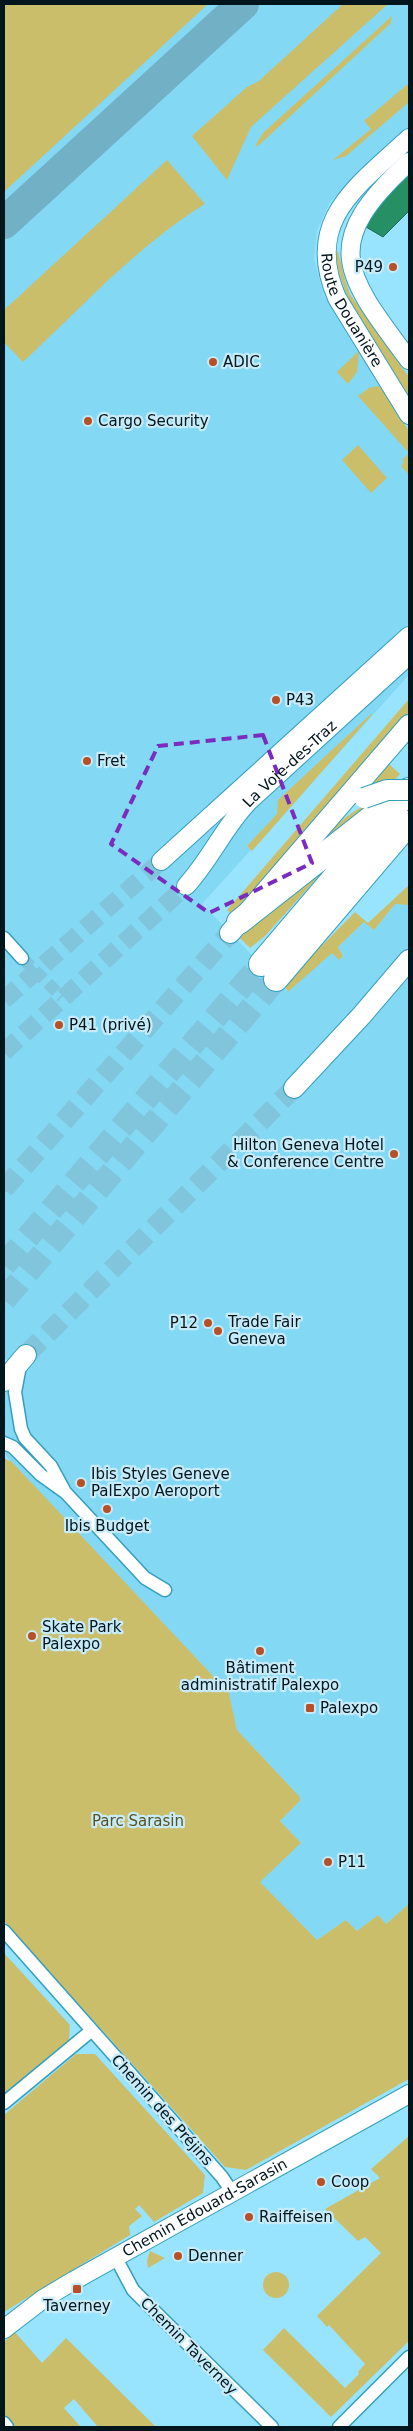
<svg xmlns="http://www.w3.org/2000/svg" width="413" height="2431" font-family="'DejaVu Sans',sans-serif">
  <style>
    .built { fill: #83d8f3 }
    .green { fill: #cbbe6b }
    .water { fill: #269064; stroke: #1b6b4e }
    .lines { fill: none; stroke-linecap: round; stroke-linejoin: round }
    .taxiway { stroke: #72b0c5; stroke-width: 32 }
    .street-tunnel { stroke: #81c5dc; stroke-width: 12; stroke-dasharray: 12 6; stroke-linecap: butt }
    .secondary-tunnel { stroke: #81c5dc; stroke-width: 18; stroke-dasharray: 18 9; stroke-linecap: butt }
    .primary-tunnel { stroke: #81c5dc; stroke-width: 20; stroke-dasharray: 20 10; stroke-linecap: butt }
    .highway-tunnel { stroke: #81c5dc; stroke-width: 24; stroke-dasharray: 24 12; stroke-linecap: butt }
    .street-casing { stroke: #349fbd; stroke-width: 15 }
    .secondary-casing { stroke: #349fbd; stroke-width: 20 }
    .primary-casing { stroke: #349fbd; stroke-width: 22 }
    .highway-casing { stroke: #349fbd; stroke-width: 26 }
    .street { stroke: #fff; stroke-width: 12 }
    .secondary { stroke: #fff; stroke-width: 18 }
    .primary { stroke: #fff; stroke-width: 20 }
    .highway { stroke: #fff; stroke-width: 24 }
    .primary-bridge-casing { stroke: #349fbd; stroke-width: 22; stroke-linecap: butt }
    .primary-bridge { stroke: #fff; stroke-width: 20 }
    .marked { fill: none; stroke: #7b2cbf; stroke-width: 4; stroke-dasharray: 10 6; stroke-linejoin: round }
    .poi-dot { fill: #b75027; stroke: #c7ebf8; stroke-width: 2 }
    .labels { text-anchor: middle; stroke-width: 4.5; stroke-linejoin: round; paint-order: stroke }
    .poi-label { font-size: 15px; fill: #01151c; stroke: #c7ebf8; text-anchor: start }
    .street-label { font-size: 15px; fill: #01151c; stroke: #c7ebf8 }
    .park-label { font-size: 15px; fill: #59511f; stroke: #c7ebf8 }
  </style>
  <rect width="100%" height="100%" fill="#98e4fe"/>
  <!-- built -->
  <path class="built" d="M4 4H409V128L330 202 317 231 314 259 324 295 409 432V675L202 904 288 992 332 952 339 960 343 956 338 947 364 922 374 930 395 904 409 905V1904L386 1924 378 1915 357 1931 346 1920 317 1940 259 1882 301 1843 280 1821 300 1801V1797L237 1730 229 1693 4 1454V1390L19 1373 4 1357Z"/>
  <!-- green -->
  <path class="green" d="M4 4H208L4 192Z
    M343 4H388L251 127 227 180 192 136 247 87 259 81Z
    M392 16 391 23 257 147 256 144 263 133Z
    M409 83V102L346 156 333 160 371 129 364 121Z
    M167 160 205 204C137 246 81 308 23 362L4 342V310Z
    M338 251 345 280 350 294 409 377V399C384 358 339 301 336 253Z
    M359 351 357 372 348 384 337 372Z
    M378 386 383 389 409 431V475L401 466 404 462 402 460 409 453 358 396 369 388Z
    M358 445 387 478 371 493 342 460Z
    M409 699V715L233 916 227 910Z
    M371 714 372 715 252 851 247 846 277 814 278 800Z
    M389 764 400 774 393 782 369 788Z
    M386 796 373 810 298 867C328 833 342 812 386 796Z
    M353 838 265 936 250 948 240 938 258 919Z
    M409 885V905L395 904 374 930 364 922 338 947 343 956 339 960 332 953 288 992 284 984 355 912 368 923Z
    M4 1458 12 1462 229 1693 237 1730 300 1797V1801L280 1821 301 1843 260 1882 317 1940 346 1920 357 1931 378 1915 386 1924 409 1904V2079L246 2170 225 2167 4 1921Z
    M4 1953 70 2025 69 2041 4 2096Z
    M76 2054H95L205 2175 203 2193 154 2222 139 2205 135 2209 142 2216 129 2226 130 2235 4 2312V2115Z
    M409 2136V2341L331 2417 263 2350 284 2328 345 2388 359 2374 358 2372 365 2364 329 2325 327 2327 317 2316 381 2253 365 2237 358 2241 325 2209 380 2178 371 2169Z
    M150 2251 165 2258 148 2268 147 2261Z
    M263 2285a13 13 0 1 1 26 0a13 13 0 1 1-26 0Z
    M15 2332 42 2363 66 2338 156 2427H98L74 2399 64 2408 81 2427H16L4 2414V2342Z"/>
  <!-- water -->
  <path class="water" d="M409 172V211L383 237 366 227 378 206Z"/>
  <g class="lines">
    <!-- taxiway -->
    <path class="taxiway" d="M4 223 243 4"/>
    <!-- street-tunnel -->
    <path class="street-tunnel" d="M22 958 62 997"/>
    <!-- secondary-tunnel -->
    <path class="secondary-tunnel" d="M4 1000 161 861
      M4 1052 186 886
      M4 1182 10 1183"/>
    <!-- primary-tunnel -->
    <path class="primary-tunnel" d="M4 1189 230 933
      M26 1355 294 1088"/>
    <!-- highway-tunnel -->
    <path class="highway-tunnel" d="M4 1265 261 964
      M4 1300 276 979"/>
    <defs>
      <path id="street" d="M4 938 22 958
        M20 1366 15 1392 21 1429 25 1438 51 1466 64 1490
        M4 1443 13 1447 41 1475 66 1493 145 1578 165 1590
        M4 1931 222 2177 232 2192
        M4 2103 91 2031
        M116 2258 133 2290 140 2297 272 2427
        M4 2423 7 2427
        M339 2427 409 2357"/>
      <g id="secondary">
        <path id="s1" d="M409 138C358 186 303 220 337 298L409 415"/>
        <path d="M409 162C319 244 344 273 409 360"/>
        <path d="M161 861 409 636"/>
        <path id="s2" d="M186 886C210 860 224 827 249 801L409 655"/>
        <path id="s3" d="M4 2329 43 2299 73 2281 409 2094"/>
      </g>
      <path id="primary" d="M230 933 409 725
        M294 1088 362 1015 409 960
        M4 1381 26 1355"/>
      <path id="highway" d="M239 922 375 815
        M261 964 409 790
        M276 979 409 823"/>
    </defs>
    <!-- street casing -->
    <use href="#street" class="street-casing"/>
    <!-- secondary casing -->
    <use href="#secondary" class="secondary-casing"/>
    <!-- primary casing -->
    <use href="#primary" class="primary-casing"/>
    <!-- highway casing -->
    <use href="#highway" class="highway-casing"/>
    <!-- street -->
    <use href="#street" class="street"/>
    <!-- secondary -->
    <use href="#secondary" class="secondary"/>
    <!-- primary -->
    <use href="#primary" class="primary"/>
    <!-- highway -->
    <use href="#highway" class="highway"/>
    <defs>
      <path id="primary-bridge" d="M364 798 387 790H409"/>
    </defs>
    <!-- primary-bridge casing -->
    <use href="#primary-bridge" class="primary-bridge-casing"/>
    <!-- primary-bridge -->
    <use href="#primary-bridge" class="primary-bridge"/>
  </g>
  <!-- marked area -->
  <path class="marked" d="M263 735 312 863 209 913 111 844 158 746Z"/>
  <!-- markers -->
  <g class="poi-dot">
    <circle cx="393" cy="267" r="5"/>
    <circle cx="213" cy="362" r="5"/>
    <circle cx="88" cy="421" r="5"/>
    <circle cx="276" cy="700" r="5"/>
    <circle cx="87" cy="761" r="5"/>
    <circle cx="59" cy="1025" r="5"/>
    <circle cx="394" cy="1154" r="5"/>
    <circle cx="208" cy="1323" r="5"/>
    <circle cx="218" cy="1331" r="5"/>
    <circle cx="81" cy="1483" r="5"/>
    <circle cx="107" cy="1509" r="5"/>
    <circle cx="32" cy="1636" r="5"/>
    <circle cx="260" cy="1651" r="5"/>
    <rect x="305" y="1703" width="10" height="10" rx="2.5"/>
    <circle cx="328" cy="1862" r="5"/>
    <circle cx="321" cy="2182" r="5"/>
    <circle cx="249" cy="2217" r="5"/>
    <circle cx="178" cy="2256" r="5"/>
    <rect x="72" y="2284" width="10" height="10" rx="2.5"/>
  </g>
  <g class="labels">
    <!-- poi labels -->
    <g class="poi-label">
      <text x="383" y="272" text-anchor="end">P49</text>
      <text x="223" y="367">ADIC</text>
      <text x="98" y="426">Cargo Security</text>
      <text x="286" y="705">P43</text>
      <text x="97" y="766">Fret</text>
      <text x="69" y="1030">P41 (privé)</text>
      <text x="384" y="1150" text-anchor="end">Hilton Geneva Hotel<tspan x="384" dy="17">&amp; Conference Centre</tspan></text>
      <text x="228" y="1327">Trade Fair<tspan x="228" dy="17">Geneva</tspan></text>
      <text x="198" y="1328" text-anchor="end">P12</text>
      <text x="91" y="1479">Ibis Styles Geneve<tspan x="91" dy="17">PalExpo Aeroport</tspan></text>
      <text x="107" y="1531" text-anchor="middle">Ibis Budget</text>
      <text x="42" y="1632">Skate Park<tspan x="42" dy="17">Palexpo</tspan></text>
      <text x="260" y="1673" text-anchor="middle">Bâtiment<tspan x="260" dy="17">administratif Palexpo</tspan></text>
      <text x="320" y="1713">Palexpo</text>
      <text x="338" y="1867">P11</text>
      <text x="331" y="2187">Coop</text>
      <text x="259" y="2222">Raiffeisen</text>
      <text x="188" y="2261">Denner</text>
      <text x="77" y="2311" text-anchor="middle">Taverney</text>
    </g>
    <!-- street labels -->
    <g class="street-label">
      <text dy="5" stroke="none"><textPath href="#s1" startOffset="209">Route Douanière</textPath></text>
      <text dy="5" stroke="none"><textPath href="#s2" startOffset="161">La Voie-des-Traz</textPath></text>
      <text transform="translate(162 2110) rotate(48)" y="5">Chemin des Préjins</text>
      <text dy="5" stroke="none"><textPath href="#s3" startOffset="235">Chemin Edouard-Sarasin</textPath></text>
      <text transform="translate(189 2346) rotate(45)" y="5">Chemin Taverney</text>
    </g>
    <!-- park labels -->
    <g class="park-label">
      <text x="138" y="1826">Parc Sarasin</text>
    </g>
  </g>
  <!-- border -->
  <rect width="413" height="2431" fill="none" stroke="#01151c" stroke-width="10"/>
</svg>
